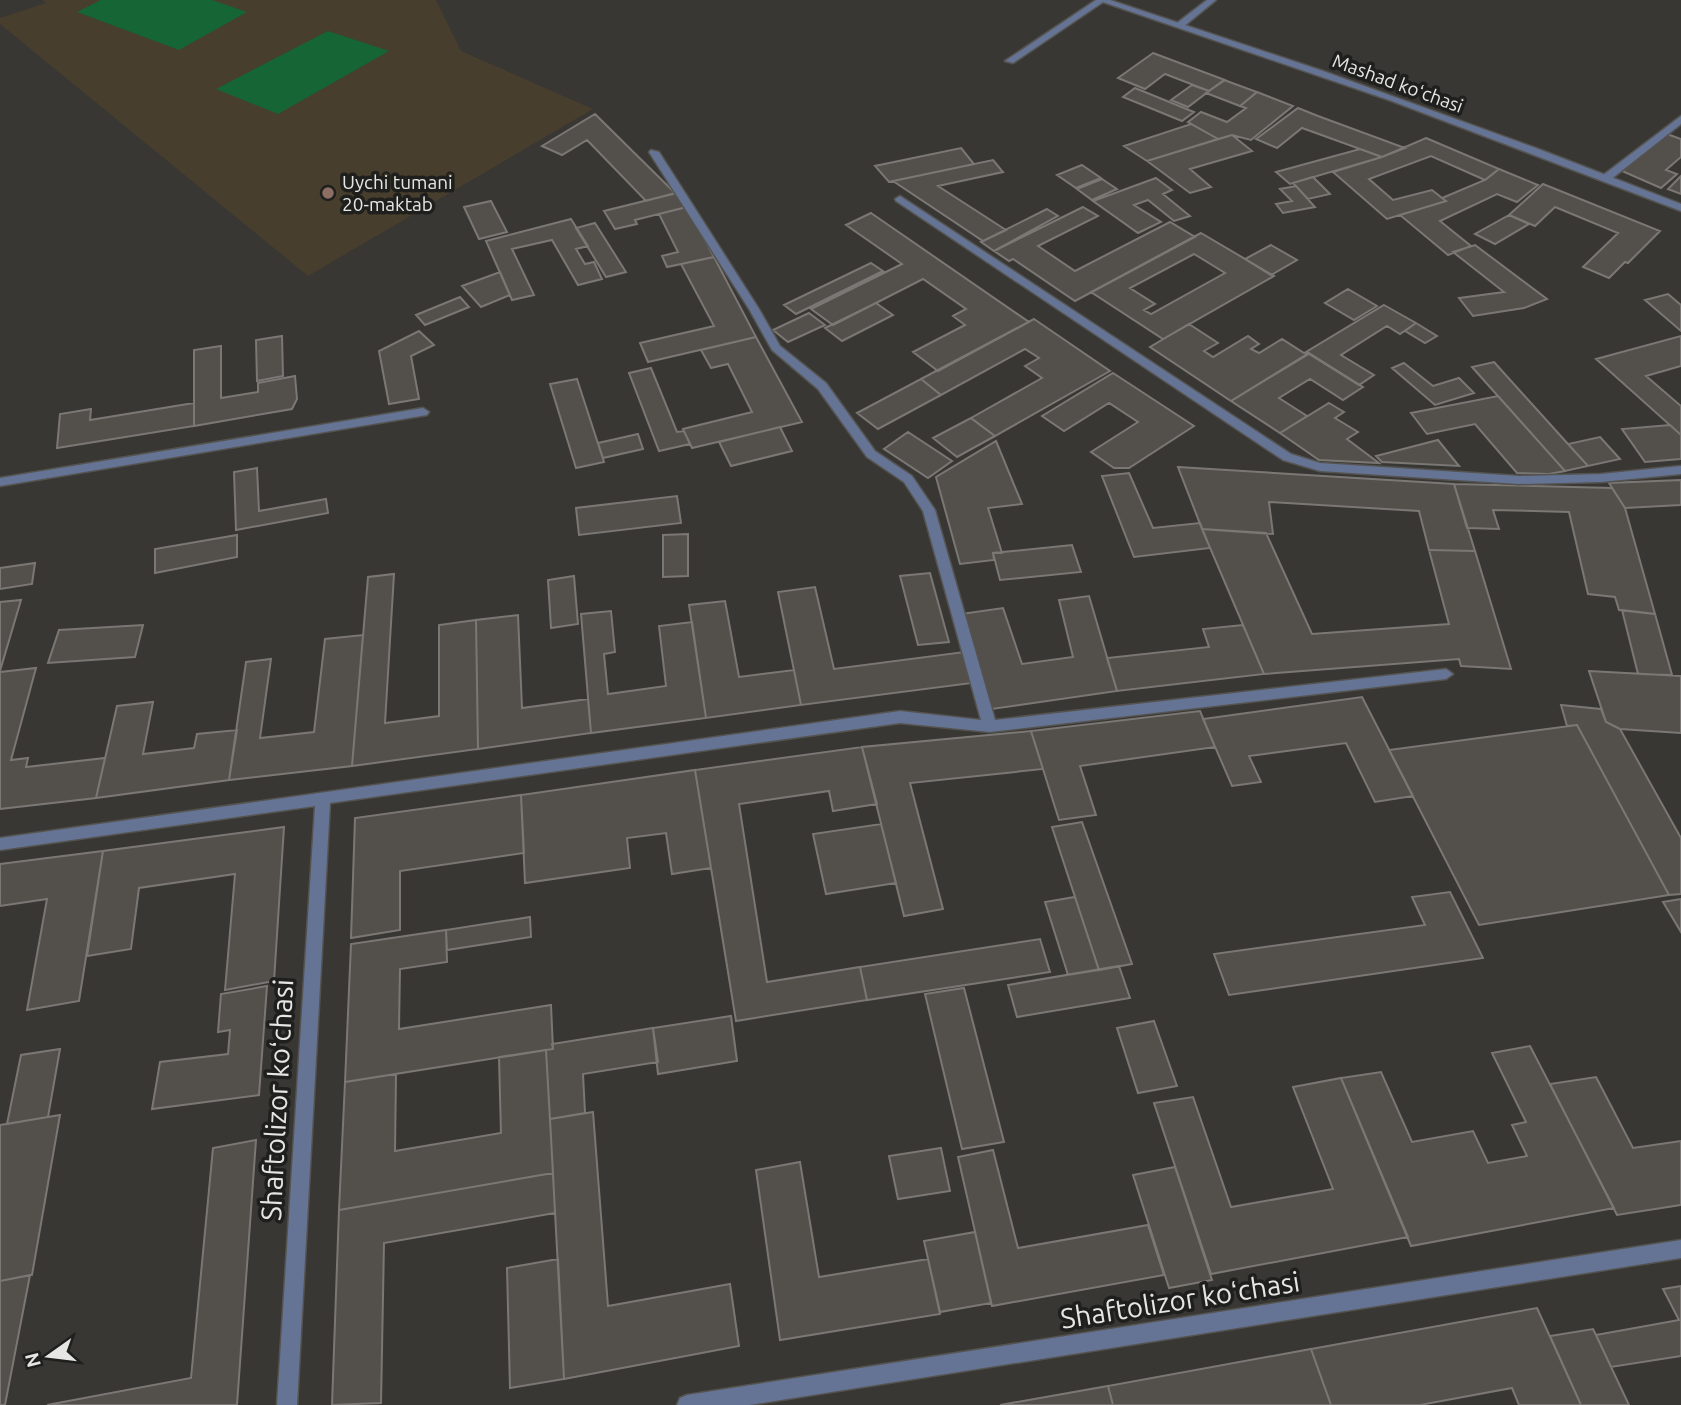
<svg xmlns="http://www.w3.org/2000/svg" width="1681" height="1405" font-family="Ubuntu,sans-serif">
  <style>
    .education { fill: #473e2d }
    .green { fill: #156535 }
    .building { fill: #53504c; stroke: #7b7774; stroke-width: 2; fill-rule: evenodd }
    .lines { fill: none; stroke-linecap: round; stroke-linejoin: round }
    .service-casing { stroke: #54534f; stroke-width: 3 }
    .minor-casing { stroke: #54534f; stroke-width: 3 }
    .tertiary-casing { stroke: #54534f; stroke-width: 3 }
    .service { fill: #657494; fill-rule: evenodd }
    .minor { fill: #657494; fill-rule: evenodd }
    .tertiary { fill: #657494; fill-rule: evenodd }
    .education-dot { fill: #8d6e63; stroke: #1f1f1d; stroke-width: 2.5 }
    .labels { text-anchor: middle; stroke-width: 7; stroke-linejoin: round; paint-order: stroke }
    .far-street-label { font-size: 19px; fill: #e6e6e3; stroke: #1f1f1d }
    .far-poi-label { font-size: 19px; fill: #e6e6e3; stroke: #1f1f1d; text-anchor: start }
    .near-street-label { font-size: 28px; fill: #e6e6e3; stroke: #1f1f1d }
  </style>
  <rect width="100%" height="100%" fill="#383733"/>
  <!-- education -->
  <path class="education" d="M43 0H436L461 51 593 109 308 276 0 24V18L46 3Z"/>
  <!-- green -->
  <path class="green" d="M101 0H212L247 12 179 50 77 12Z
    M328 31 389 51 278 114 216 89Z"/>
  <!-- building -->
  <path class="building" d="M1153 53 1225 80 1209 91 1165 74 1145 89 1118 78Z
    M1224 80 1257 92 1240 106 1206 93Z
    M1192 85 1209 91 1188 107 1171 100Z
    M1135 88 1194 112 1182 121 1123 97Z
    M1257 92 1293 106 1251 140 1232 135 1218 139 1188 122 1201 112 1227 122 1246 108 1240 106Z
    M1298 108 1318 116 1405 148 1382 157 1302 128 1277 148 1256 139Z
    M595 114 675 193 646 201 587 140 562 155 542 146Z
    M1191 124 1218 139 1147 161 1124 146Z
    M1667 134 1681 139V157L1666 170 1677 174 1661 188 1622 171Z
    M1232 135 1252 151 1190 169 1211 187 1190 193 1147 161Z
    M1426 138 1499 169 1485 180 1431 156 1369 179 1393 200 1432 190 1446 201 1387 219 1333 172 1382 157Z
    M961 148 974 164 889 182 875 166Z
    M1360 149 1382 157 1290 184 1276 172Z
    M993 160 1003 172 938 186 1006 230 983 241 893 181Z
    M1082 165 1101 178 1076 188 1057 175Z
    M1499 169 1538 185 1517 202 1497 194 1440 221 1471 246 1448 255 1400 215 1446 201 1442 198 1485 180Z
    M1681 176V194L1668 189Z
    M1313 177 1330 194 1308 199 1293 183Z
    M1156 178 1172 190 1163 194 1190 216 1174 221 1148 200 1134 205 1161 222 1138 233 1093 201Z
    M1102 179 1117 189 1092 200 1077 189Z
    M1543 184 1660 231 1628 263 1625 262 1609 278 1583 267 1618 233 1555 207 1535 226 1509 215Z
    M1296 186 1315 207 1283 213 1276 204 1292 201 1280 189Z
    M677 193 687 207 635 220 637 224 615 229 604 211Z
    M491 201 507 232 479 239 464 207Z
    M687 207 714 257 667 267 662 256 678 252 659 214Z
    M1083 207 1098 216 1038 246 1075 271 1170 222 1195 237 1075 301 1013 259 1009 261 994 251Z
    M1047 209 1058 216 994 251 981 242Z
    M871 213 1029 322 938 371 913 352 965 325 953 316 966 309 923 279 833 325 811 309 902 264 846 225Z
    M1509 215 1529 224 1495 244 1475 234Z
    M571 219 588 246 576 249 585 264 594 262 602 279 578 285 552 240 512 249 534 295 512 300 486 241Z
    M595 223 626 272 606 277 576 228Z
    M1201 233 1274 276 1163 339 1091 292ZM1194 254 1225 273 1151 314 1144 310 1155 304 1130 288Z
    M1271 245 1297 260 1271 275 1245 259Z
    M1475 245 1547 299 1524 308 1473 316 1459 298 1504 292 1453 252Z
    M714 257 756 337 648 362 640 343 714 326 681 264Z
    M871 263 883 271 796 314 784 305Z
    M500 272 510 295 481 307 462 286Z
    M1348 289 1377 306 1354 320 1325 303Z
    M1668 294 1681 305V331L1645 300Z
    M460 297 469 307 425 325 416 315Z
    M876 303 893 315 842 341 825 328Z
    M1384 305 1416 323 1400 334 1387 326 1341 355 1374 375 1359 385 1306 352Z
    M809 313 825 325 788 342 773 330Z
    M1034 319 1110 371 995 436 971 418 1042 378 1025 366 1039 358 1025 349 941 395 921 379Z
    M1416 323 1437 336 1425 343 1405 331Z
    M1189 324 1218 343 1204 351 1213 357 1248 336 1259 344 1251 349 1259 353 1282 339 1307 355 1231 401 1150 347Z
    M419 331 434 345 411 356 419 399 389 404 379 351Z
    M282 336 283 376 257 381 256 340Z
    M1681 336V366L1646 376 1681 406V435L1596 359Z
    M756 337 802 422 692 448 683 429 752 412 728 364 711 368 701 350Z
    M221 346V398L258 392V383L295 376 297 399 292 409 194 426V350Z
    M1309 353 1363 387 1343 400 1310 379 1279 398 1307 416 1280 433 1231 401Z
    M1494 362 1568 444 1588 466 1565 471 1472 367Z
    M1404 363 1433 386 1459 378 1474 393 1435 405 1392 368Z
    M651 368 677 432 684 431 690 444 659 451 629 373Z
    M1113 373 1194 426 1129 468H1114L1091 452 1138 422 1109 403 1064 431 1042 416Z
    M577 379 604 462 576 468 550 384Z
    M921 379 941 395 878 429 857 413Z
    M1498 396 1565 471 1549 474 1517 473 1475 424 1427 434 1411 413Z
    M194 403V426L57 448 60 414 91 409 90 420Z
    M1329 403 1344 412 1335 418 1358 432 1347 439 1379 463 1319 460 1280 433Z
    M971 418 995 436 957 457 933 438Z
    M1670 425 1681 435V459L1645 462 1622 429Z
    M780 427 792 451 731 466 719 442Z
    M908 432 952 461 928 478 884 449Z
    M638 434 643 449 603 458 598 443Z
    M1600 437 1620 459 1588 466 1568 444Z
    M1438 440 1459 466 1382 462 1376 456Z
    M996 441 1022 504 988 508 1002 553H993L994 560 960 564 936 477Z
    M1178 467 1454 484 1475 551 1429 550 1419 511 1269 502 1273 534 1202 529Z
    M257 468 259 511 326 499 328 513 236 530 234 472Z
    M1129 473 1153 528 1200 523 1210 548 1134 557 1102 476Z
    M1681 480V505L1625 508 1609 483Z
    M1454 484 1612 488 1625 508 1655 614 1619 610 1615 597 1588 594 1569 512 1493 510 1499 529 1467 528Z
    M677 496 681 523 579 535 576 508Z
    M1202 529 1266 533 1312 634 1449 624 1429 550 1475 551 1511 669 1461 666 1459 659 1264 674Z
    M688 534V576L663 577V535Z
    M237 535V557L155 573V549Z
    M1072 545 1081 572 1000 580 993 553Z
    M35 563 32 584 0 589V568Z
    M930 573 949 642 918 645 900 576Z
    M394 574 385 723 439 716V625L476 620 478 749 352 766 368 577Z
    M574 576 578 624 551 628 548 580Z
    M815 587 834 669 964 652 972 683 801 705 778 592Z
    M1089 596 1117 691 992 709 961 614 1003 608 1022 664 1073 657 1059 600Z
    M21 600 0 671V672V602Z
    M725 601 739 677 794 670 801 705 706 718 689 605Z
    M1622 610 1655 614 1672 675 1638 674Z
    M611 611 615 652 604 654 608 694 666 686 659 626 692 622 706 718 591 733 581 614Z
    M518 615 522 708 588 699 591 733 478 749 476 620Z
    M143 625 135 657 48 663 59 630Z
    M1243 625 1264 674 1117 691 1107 658 1209 647 1203 629Z
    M363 635 352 766 229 780 246 662 271 659 260 738 314 732 325 639Z
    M36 668 11 760 28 758 26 767 105 758 96 798 0 809V672Z
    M1589 671 1681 676V733L1620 729 1606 722Z
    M1362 697 1413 796 1375 802 1346 743 1249 756 1261 782 1232 786 1203 719Z
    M153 702 143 754 194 748 197 734 237 730 229 780 96 798 117 706Z
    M1561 705 1601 709 1606 722 1620 729 1681 838V894L1669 895 1577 725 1567 726Z
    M1200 711 1215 747 1080 766 1096 815 1059 820 1031 731Z
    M1577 725 1669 895 1479 925 1389 750Z
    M1031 731 1043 769 910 783 943 909 904 916 862 747Z
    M862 747 877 804 833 811 829 791 739 804 767 982 860 967 867 1000 736 1021 695 770Z
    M695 770 711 868 672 874 666 833 627 838 630 868 525 883 521 795Z
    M521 795 524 853 400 871V930L351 938 355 818Z
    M1082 822 1132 964 1099 970 1052 827Z
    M881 824 896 883 826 894 813 834Z
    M284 827 274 981 225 990 235 874 139 888 131 949 87 956 103 851Z
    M103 851 79 1001 27 1010 47 899 0 906V864Z
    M1450 892 1483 958 1229 995 1214 954 1425 925 1412 897Z
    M1075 897 1099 970 1068 975 1045 902Z
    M1681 899V932L1663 902Z
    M530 917 531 937 447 950 446 930Z
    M446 930 447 962 400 969 399 1029 551 1005 553 1049 345 1082 351 944Z
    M1040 939 1050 972 867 1000 860 967Z
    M1119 966 1130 998 1017 1017 1008 985Z
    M267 986 259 1095 152 1109 160 1062 228 1054 230 1030 218 1032 221 994Z
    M964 988 1004 1142 962 1149 925 994Z
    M731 1016 737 1061 658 1074 653 1028Z
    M1154 1021 1177 1086 1138 1093 1117 1028Z
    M653 1028 658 1062 583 1074 585 1113 550 1119 546 1050 553 1049 552 1044Z
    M1530 1046 1614 1208 1411 1246 1341 1078 1381 1072 1412 1142 1473 1131 1488 1163 1527 1156 1512 1125 1526 1122 1492 1053Z
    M60 1049 48 1117 7 1124 21 1055Z
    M546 1050 553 1173 339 1210 345 1082 396 1074 395 1151 501 1133 499 1057Z
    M1596 1077 1633 1148 1681 1141V1205L1617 1215 1550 1084Z
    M1341 1078 1408 1237 1211 1274 1154 1103 1193 1097 1231 1207 1333 1189 1293 1087Z
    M593 1112 608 1306 730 1284 739 1346 564 1379 550 1119Z
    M60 1115 32 1275 0 1281V1125Z
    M256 1140 237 1405H47L191 1378 213 1148Z
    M941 1148 950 1191 898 1199 889 1156Z
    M993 1150 1018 1248 1148 1225 1164 1275 992 1306 958 1157Z
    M800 1162 819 1277 928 1259 940 1314 780 1340 756 1170Z
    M1175 1167 1212 1280 1169 1288 1133 1175Z
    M553 1173 555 1213 384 1243 381 1403 332 1405 339 1210Z
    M975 1232 991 1303 940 1312 924 1241Z
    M558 1259 564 1379 510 1388 507 1268Z
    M30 1275 5 1405H0V1281Z
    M1681 1286V1356L1611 1367 1596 1335 1679 1320 1663 1289Z
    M1537 1308 1581 1405H1519L1512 1388 1420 1405H1331L1311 1349Z
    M1593 1329 1596 1335 1629 1405H1581L1550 1336Z
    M1311 1349 1331 1405H1113L1108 1386Z
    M1108 1386 1113 1405H1000Z"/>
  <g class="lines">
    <defs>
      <path id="service" d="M1096 0H1106L1013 63 1005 61Z
        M423 408 429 412 427 415 0 486V478Z"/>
      <path id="minor" d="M1207 0H1216L1183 27H1177V23Z
        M1681 116V124L1610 180H1602V176Z
        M651 150 659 152 759 309 780 346 826 383 875 451 912 476 935 510 995 720 1446 669 1453 674 1446 679 990 732 900 723 330 803 297 1405H277L315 806 0 850V838L900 711 981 720 923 511 904 482 867 457 818 389 772 350 749 309 649 152Z
        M900 196 1291 454 1320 463 1519 476 1601 474 1681 466V474L1601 482 1519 484 1320 471 1283 460 896 201 895 199Z
        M1681 1240V1258L749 1405H677L680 1398 687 1395Z"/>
      <path id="tertiary" d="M1097 0H1110L1323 71 1541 150 1681 204V211L1389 100Z"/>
    </defs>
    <!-- service casing -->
    <use href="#service" class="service-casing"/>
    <!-- minor casing -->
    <use href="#minor" class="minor-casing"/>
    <!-- tertiary casing -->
    <use href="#tertiary" class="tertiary-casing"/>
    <!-- service -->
    <use href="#service" class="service"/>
    <!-- minor -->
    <use href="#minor" class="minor"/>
    <!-- tertiary -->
    <use href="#tertiary" class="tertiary"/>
  </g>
  <!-- markers -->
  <circle class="education-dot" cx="328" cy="193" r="7"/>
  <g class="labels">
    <!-- far-street labels -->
    <g class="far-street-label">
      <text transform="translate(1398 83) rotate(20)" y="7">Mashad koʻchasi</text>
    </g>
    <!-- far-poi labels -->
    <g class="far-poi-label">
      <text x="342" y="189">Uychi tumani<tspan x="342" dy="22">20-maktab</tspan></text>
    </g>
    <!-- near-street labels -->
    <g class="near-street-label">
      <text transform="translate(277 1100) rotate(-87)" y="10">Shaftolizor koʻchasi</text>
      <text transform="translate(1180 1300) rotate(-9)" y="10">Shaftolizor koʻchasi</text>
    </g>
  </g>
  <!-- north arrow -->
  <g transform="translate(49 1356) rotate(256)" stroke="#1f1f1d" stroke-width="5" paint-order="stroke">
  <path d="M0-5L12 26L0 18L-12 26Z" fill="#e6e6e3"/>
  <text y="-10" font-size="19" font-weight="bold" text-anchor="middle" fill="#e6e6e3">N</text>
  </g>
</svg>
